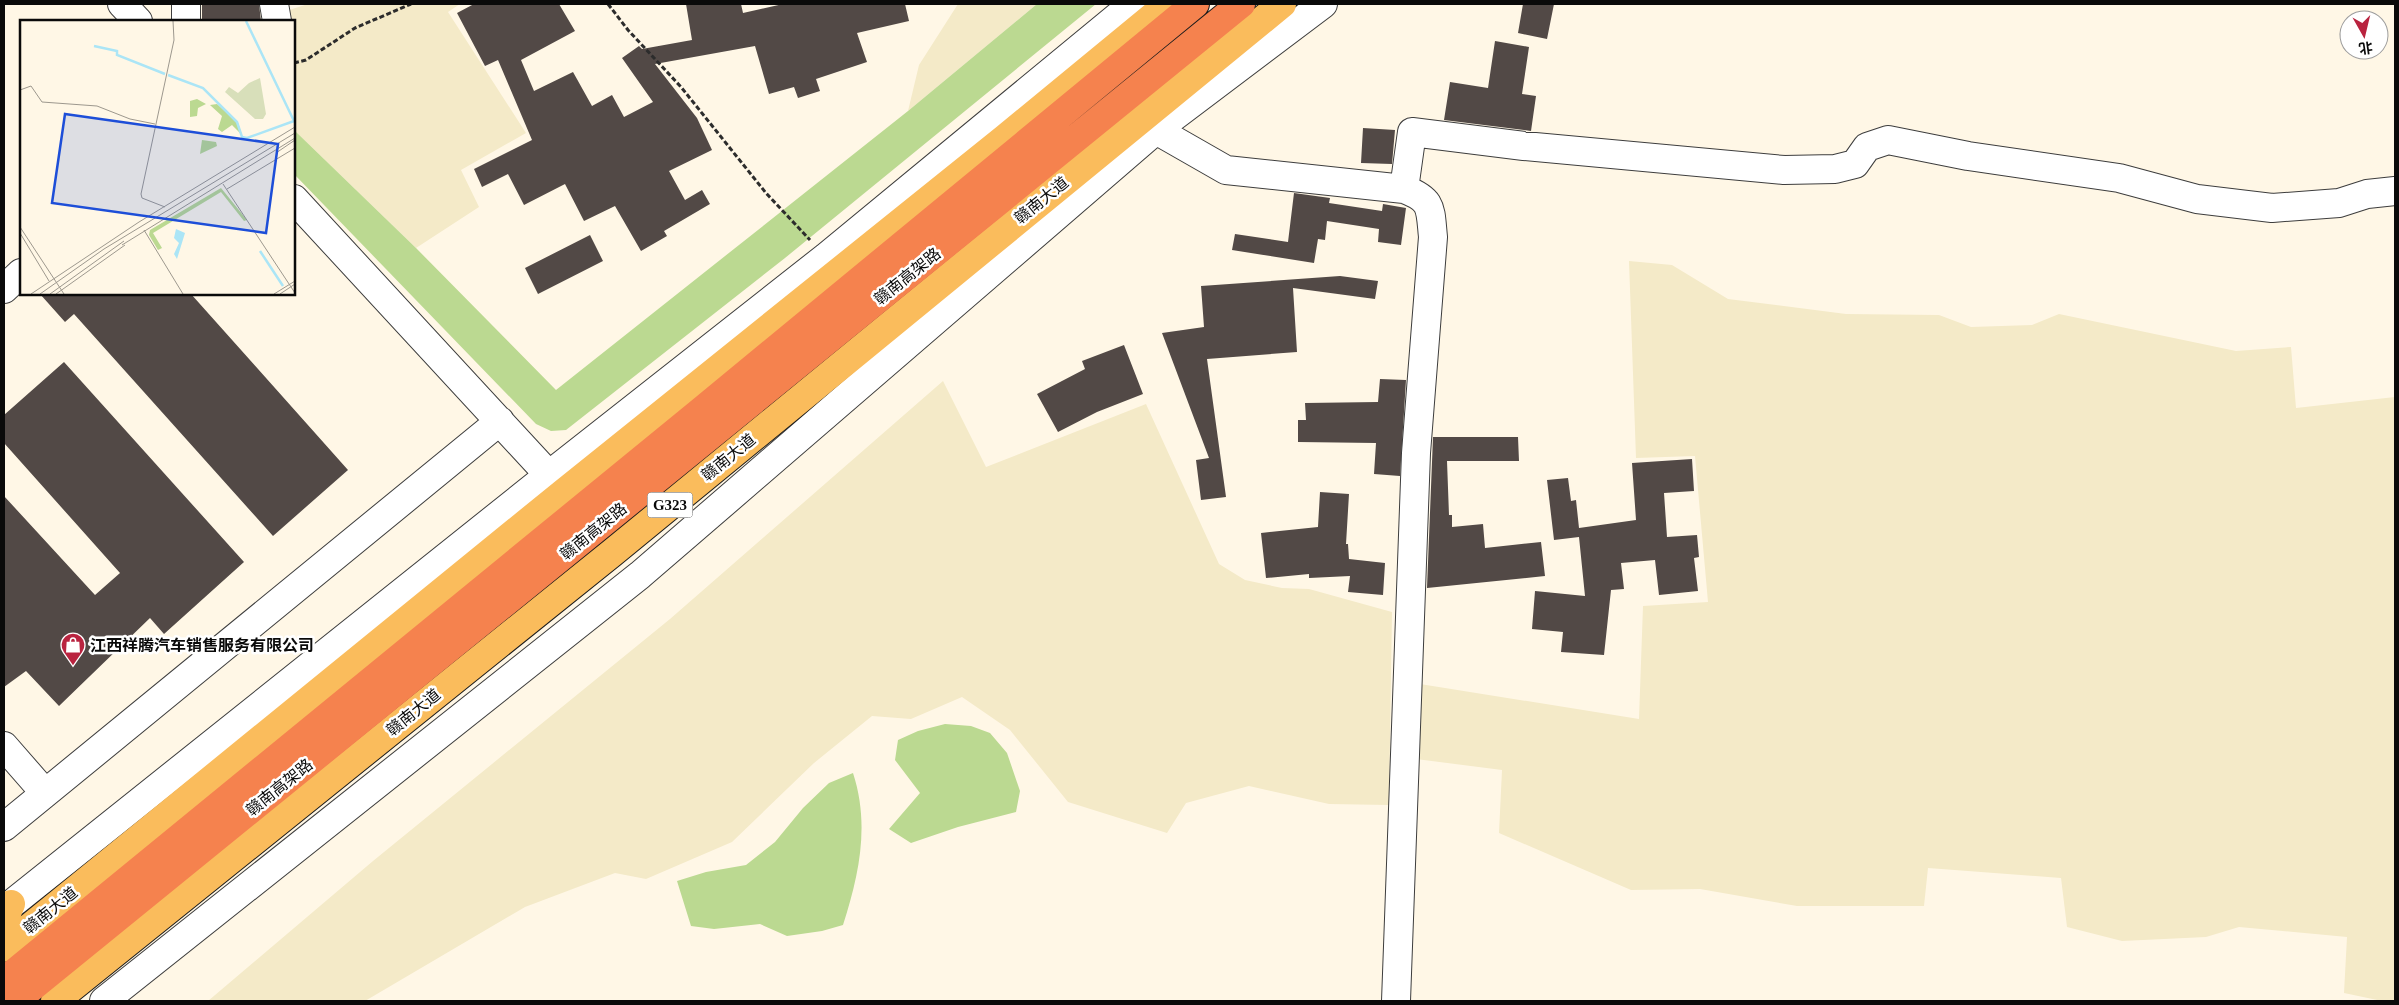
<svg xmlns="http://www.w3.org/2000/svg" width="2399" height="1005" font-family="'Times New Roman','Noto Sans SC',serif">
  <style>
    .farmland { fill: #f4eac8 }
    .forest { fill: #bbd991 }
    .building { fill: #524946 }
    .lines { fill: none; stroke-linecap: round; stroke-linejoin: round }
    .minor-casing { stroke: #3d3d3d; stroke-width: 30 }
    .major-casing { stroke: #1b1b1b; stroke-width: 30 }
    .highway-casing { stroke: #1b1b1b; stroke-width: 30 }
    .path { stroke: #2c2c2c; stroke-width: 3; stroke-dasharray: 5 2.5; stroke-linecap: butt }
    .minor { stroke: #fff; stroke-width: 28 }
    .major { stroke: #fabc5c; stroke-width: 28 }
    .highway { stroke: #f5824e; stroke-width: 28 }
    .labels { text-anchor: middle; stroke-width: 5; stroke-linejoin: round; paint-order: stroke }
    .shield { fill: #fff; stroke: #545454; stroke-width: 1 }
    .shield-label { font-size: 15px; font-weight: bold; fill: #0a0a0a }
    .street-label { font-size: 16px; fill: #0a0a0a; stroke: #fff }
    .poi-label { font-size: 16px; font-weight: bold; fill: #0a0a0a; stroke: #fff; text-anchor: start }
    .inset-river { fill: none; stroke: #abe5f6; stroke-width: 2.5 }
    .inset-road { fill: none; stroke: #9d988e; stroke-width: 1 }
    .view { fill: #1d4ed8; fill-opacity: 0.15; stroke: #1d4ed8; stroke-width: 2.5 }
    .inset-edge { fill: none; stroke: #0a0a0a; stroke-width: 2.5 }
  </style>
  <rect width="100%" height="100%" fill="#fff7e6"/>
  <!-- farmland -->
  <path class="farmland" d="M308 4H460L448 12 526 133 461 170 479 207 416 248 294 130V21H284L283 12Z
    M958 4H1037L908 111 919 65Z
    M1629 261 1672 265 1728 299 1846 314 1939 315 1971 327 2032 325 2059 314 2236 351 2291 347 2296 408 2395 397V1001H2382L2344 993 2347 937 2239 927 2206 937 2122 941 2067 927 2061 878 1928 868 1924 906H1797L1700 889 1631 890 1499 833 1502 770 1416 759 1420 684 1639 719 1643 606 1708 602 1695 456 1636 458Z
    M943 381 986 467 1146 404 1219 564 1245 580 1282 588 1309 589 1392 612 1389 805 1329 804 1249 786 1186 803 1167 833 1068 802 1010 730 962 697 911 719 872 716 814 763 732 842 646 879 615 873 525 907 365 1001H208L373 861 670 619Z"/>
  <!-- forest -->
  <path class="forest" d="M1037 4H1096L785 258 566 430 551 431 536 424 294 174V130L416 248 556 390 908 111Z
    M945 724 971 726 990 733 1007 753 1020 791 1016 812 958 827 911 843 889 829 920 793 895 760 898 740 918 731Z
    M853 773C870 825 859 875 843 925L822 931 787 936 760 924 714 929 691 926 677 881 706 872 746 865 775 842 803 808 829 783Z"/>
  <!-- building -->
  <path class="building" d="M202 4H259L261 21H202Z
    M474 4H559L575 31 521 60 534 91 573 72 592 106 612 95 624 117 653 102 622 58 639 46 642 49 692 40 686 4H741L743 13 783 4H905L909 21 857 33 867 62 816 79 820 91 798 98 794 87 769 94 755 46 655 64 697 118 712 150 669 171 685 200 702 190 710 204 664 231 667 236 641 251 615 206 584 221 565 184 524 205 508 174 482 187 474 169 532 140 498 60 485 66 457 13Z
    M1523 4H1554L1547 39 1518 33Z
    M1495 41 1529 47 1522 94 1536 96 1531 131 1444 120 1450 82 1488 88Z
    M1363 128 1395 130 1392 164 1361 163Z
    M1294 193 1330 198 1329 203 1382 211 1383 204 1406 208 1401 245 1378 242 1379 229 1327 221 1325 240 1318 239 1314 263 1232 250 1235 234 1288 242Z
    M590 235 603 261 538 294 525 268Z
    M1340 276 1378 281 1375 299 1293 288 1297 352 1207 359 1226 497 1201 500 1196 460 1209 458 1162 333 1204 327 1201 286Z
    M40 294H191L348 470 273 536 74 314 65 322Z
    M1124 345 1143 394 1097 412 1058 432 1037 394 1085 369 1082 361Z
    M64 362 244 562 164 634 150 618 59 706 26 671 4 687V496L95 595 120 573 4 443V415Z
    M1380 379 1406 380 1400 476 1374 474 1376 443 1298 442V420H1306L1305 403 1378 402Z
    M1433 437H1518L1519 461H1447L1449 515H1452V527L1483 524 1485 548 1541 542 1545 576 1427 588Z
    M1692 459 1694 491 1664 493 1667 537 1697 535 1699 557 1694 558 1698 591 1659 595 1655 560 1621 563 1624 589 1611 590 1604 655 1561 652 1563 632 1532 629 1535 591 1585 596 1579 537 1554 540 1547 480 1568 478 1571 501 1576 500 1579 528 1636 520 1632 463Z
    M1320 492 1349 494 1346 544H1348L1349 559 1385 563 1383 595 1348 592 1350 576 1309 578V574L1266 578 1261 533 1318 527Z"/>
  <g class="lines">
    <defs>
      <path id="minor" d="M122 4 138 21
        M274 4 277 21
        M186 21V4
        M1156 130 1226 170 1404 189C1433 200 1430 208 1433 237L1416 453 1396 1001
        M1404 189 1412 132 1524 146 1784 170 1835 169 1855 164 1867 147 1888 140 1968 156 2119 178 2197 199 2272 208 2339 203 2367 194 2395 191
        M294 199 549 475
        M4 289 21 273
        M4 746 45 793
        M4 827 500 421
        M4 910 549 475 826 257 1133 4
        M104 1001 640 575 1156 130 1323 4"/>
      <path id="major" d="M4 919 11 904
        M4 948 563 493 1004 139 1168 4
        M55 1001 612 553 1282 4"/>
      <path id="highway" d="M4 981 702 410 1195 4
        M15 1001 1241 4"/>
    </defs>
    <!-- minor casing -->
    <use href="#minor" class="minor-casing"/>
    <!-- major casing -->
    <use href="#major" class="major-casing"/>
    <!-- highway casing -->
    <use href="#highway" class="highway-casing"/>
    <!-- path -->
    <path class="path" d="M608 4 628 30 681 87 766 193 810 240
      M294 63 306 60 355 28 411 4"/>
    <!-- minor -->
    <use href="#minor" class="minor"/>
    <!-- major -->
    <use href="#major" class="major"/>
    <!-- highway -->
    <use href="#highway" class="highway"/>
  </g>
  <!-- icons -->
  <defs>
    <symbol id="shop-pin" viewBox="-11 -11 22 30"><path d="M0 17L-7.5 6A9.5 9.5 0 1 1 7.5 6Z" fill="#b9233f" stroke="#fff"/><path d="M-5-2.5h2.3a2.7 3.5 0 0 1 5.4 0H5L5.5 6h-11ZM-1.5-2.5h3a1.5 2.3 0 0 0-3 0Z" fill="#fff"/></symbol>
  </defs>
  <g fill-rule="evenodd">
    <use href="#shop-pin" x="59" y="631" width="28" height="38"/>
  </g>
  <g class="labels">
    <!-- shield labels -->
    <rect class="shield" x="647.5" y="492.5" width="45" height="25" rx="4"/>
    <g class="shield-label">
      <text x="670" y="510">G323</text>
    </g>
    <!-- street labels -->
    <g class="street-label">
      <text transform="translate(1041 200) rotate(-39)" y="6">赣南大道</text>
      <text transform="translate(907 276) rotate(-39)" y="6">赣南高架路</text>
      <text transform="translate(728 457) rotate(-39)" y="6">赣南大道</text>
      <text transform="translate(593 531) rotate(-39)" y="6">赣南高架路</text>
      <text transform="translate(413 712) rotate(-39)" y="6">赣南大道</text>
      <text transform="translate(279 787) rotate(-39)" y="6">赣南高架路</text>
      <text transform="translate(50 910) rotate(-39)" y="6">赣南大道</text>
    </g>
    <!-- poi labels -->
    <g class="poi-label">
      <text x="90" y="651">江西祥腾汽车销售服务有限公司</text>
    </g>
  </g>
  <!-- overview -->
  <g transform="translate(20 20)">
    <rect width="275" height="275" fill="#fff7e6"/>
    <path d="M177 79 186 84 178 88 177 96 170 97V81ZM197 84 218 103 222 115 212 105 202 112 198 109 202 96 190 85ZM182 120 196 122 197 126 180 134ZM201 168 227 200 224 201 201 172 133 213 142 228 138 230 129 215 130 210Z" fill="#bbd991"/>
    <path d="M240 58 246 94 243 99H235L205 72 209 67 218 73 229 63Z" fill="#d8dfba"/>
    <path d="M156 209 165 213 157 239 154 234 159 223 154 218Z" fill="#abe5f6"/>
    <path class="inset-river" d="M74 26 97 31V35L145 54M148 55 183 68 217 102 222 117 227 118 274 101 226 1M240 231 263 266"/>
    <path class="inset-road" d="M0 70 11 66 22 82 77 86 110 99 135 104M256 133 275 120M203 164 275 273M207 169 275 128M145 187 122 178 121 174 154 20 153 1M0 207 44 274M124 210 163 274M0 213 29 261M102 225 275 118M11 274 119 202 275 107M20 274 84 229 275 113M30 274 104 221M36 274 105 225M254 274 275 261M260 274 275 264"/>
    <path class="view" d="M45 94 258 124 246 213 32 183Z"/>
    <rect width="275" height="275" class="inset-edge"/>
  </g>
  <!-- border -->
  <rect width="2399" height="1005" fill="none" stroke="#0a0a0a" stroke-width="10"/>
  <!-- north arrow -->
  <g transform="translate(2364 35) rotate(172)"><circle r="24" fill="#ffffff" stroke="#9d9d9d"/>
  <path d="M0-4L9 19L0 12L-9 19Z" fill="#b9233f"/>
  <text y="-8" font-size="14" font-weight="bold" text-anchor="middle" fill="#0a0a0a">北</text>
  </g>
</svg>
